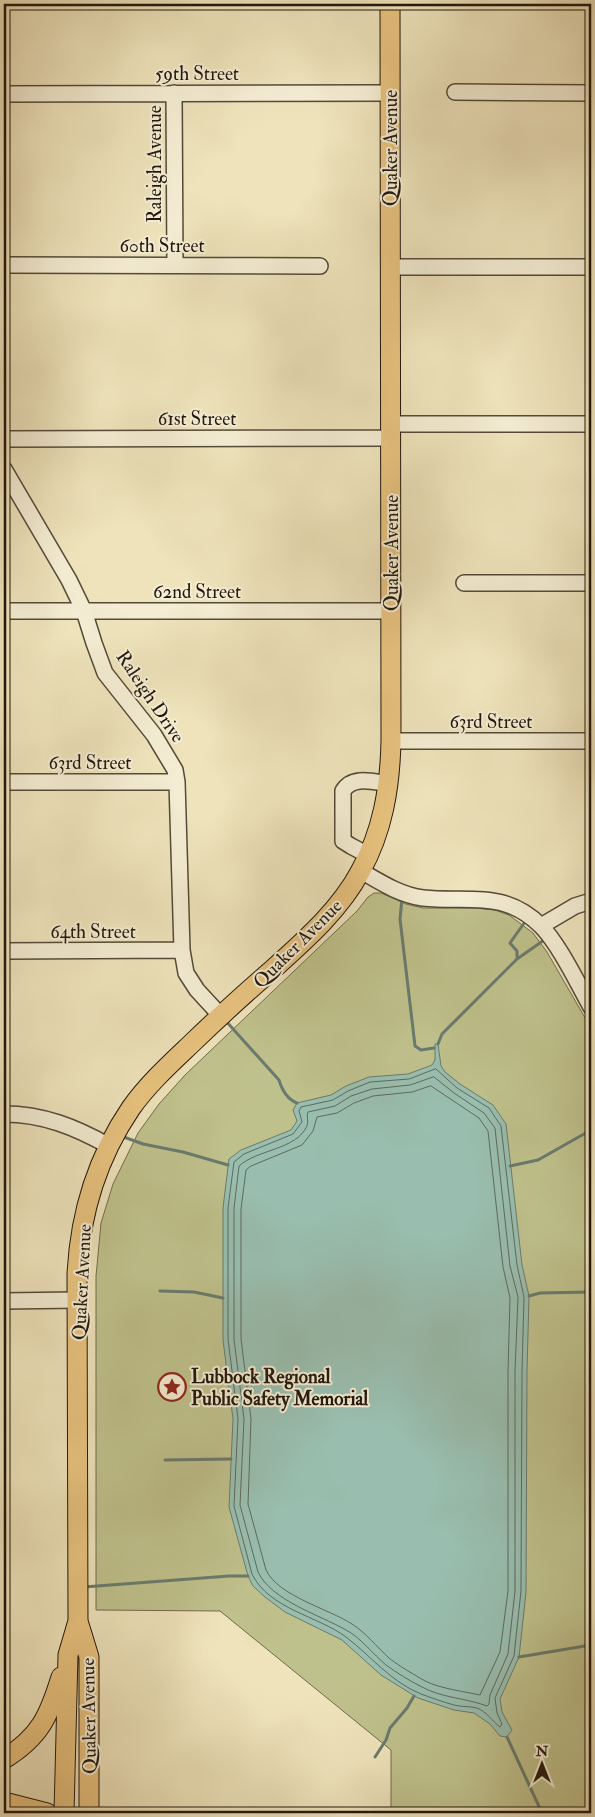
<svg xmlns="http://www.w3.org/2000/svg" width="595" height="1817" font-family="'IM FELL Double Pica',serif">
  <style>
    .green { fill: #bfc18c; stroke: #706c4c }
    .water { fill: #99beaf; stroke: #697b6e }
    .lines { fill: none; stroke-linecap: round; stroke-linejoin: round }
    .shore { stroke: #5d6a5e; stroke-width: 1 }
    .stream { stroke: #697b6e; stroke-width: 3 }
    .minor-casing { stroke: #544a38; stroke-width: 18 }
    .major-casing { stroke: #21170d; stroke-width: 21 }
    .minor { stroke: #f4edd3; stroke-width: 15 }
    .major { stroke: #e7c27e; stroke-width: 19 }
    .labels { text-anchor: middle; stroke-width: 4; stroke-linejoin: round; paint-order: stroke }
    .street-label { font-size: 19px; fill: #21170d; stroke: #f4edd3 }
    .poi-label { font-size: 19px; font-weight: bold; fill: #21170d; stroke: #f4edd3; text-anchor: start }
  </style>
  <rect width="100%" height="100%" fill="#eee3bb"/>
  <filter id="stains"><feTurbulence type="fractalNoise" baseFrequency=".004" numOctaves="4"/><feColorMatrix values="0 0 0 0 .2 0 0 0 0 .09 0 0 0 0 .02 0 0 0 .5 -.17"/></filter>
  <radialGradient id="worn" r=".72"><stop offset=".6" stop-color="#630" stop-opacity="0"/><stop offset="1" stop-color="#630" stop-opacity=".3"/></radialGradient>
  <!-- green -->
  <path class="green" d="M374 893H381L406 904 423 908H474L495 910 509 915 533 933 547 952 591 1028V1813H391V1750L220 1611 96 1610V1276L101 1223 113 1184 138 1133 159 1104 185 1075 357 911 368 897Z"/>
  <!-- water -->
  <path class="water" d="M435 1044H438L441 1066 445 1072 460 1084 493 1105 506 1124 522 1265 529 1296 527 1371 526 1592 519 1657 500 1699 502 1712 512 1730 507 1737 500 1736 490 1724 474 1713 454 1710 418 1698 381 1675 342 1640 285 1612 265 1597 253 1586 248 1576 229 1507 233 1419 223 1340V1208L229 1159 241 1150 291 1130 297 1121 293 1110 297 1103 331 1095 346 1086 369 1077 408 1074 432 1065 435 1060Z"/>
  <g class="lines">
    <!-- shore -->
    <path class="shore" d="M436 1069 457 1088 489 1108 501 1126 517 1265 524 1297 522 1371 521 1591 514 1656 495 1698 497 1713 502 1724 500 1727C492 1721 487 1712 477 1708 469 1706 461 1707 454 1705 443 1702 432 1698 421 1694 391 1682 371 1656 346 1637 318 1616 269 1609 252 1574L234 1506 238 1419 228 1339V1208L234 1162 244 1154 293 1134 302 1122 299 1111 301 1107 333 1100 348 1091 370 1082 409 1079Z
      M434 1077 454 1093 484 1113 495 1128 510 1266 518 1297 515 1371V1591L508 1654 490 1695 489 1704 487 1706C466 1698 442 1698 422 1687 410 1681 397 1673 386 1665 373 1654 361 1638 346 1630 320 1615 272 1601 258 1572L240 1505 244 1419 234 1339V1208L239 1166C258 1149 296 1150 307 1126 309 1121 306 1116 308 1112L335 1106 351 1096 372 1089 410 1085Z
      M431 1086 479 1118 488 1131 503 1267 510 1298 508 1371V1591L500 1652 480 1695C462 1691 442 1689 425 1681 413 1674 399 1666 389 1658 377 1647 366 1633 352 1624 329 1609 278 1596 266 1570L248 1504 251 1419 241 1339V1209L246 1170 251 1166 302 1145 313 1131 317 1117 337 1113 354 1103 373 1096 412 1092Z"/>
    <!-- stream -->
    <path class="stream" d="M402 898 400 919 415 1046 421 1050 434 1048
      M517 959V951L510 943 527 919
      M225 1020 279 1080C282 1090 287 1099 297 1103
      M438 1044 442 1034 517 959 547 938
      M121 1136 143 1144 183 1152 228 1165
      M510 1166 538 1160 591 1130
      M160 1291 194 1292 223 1298
      M529 1296 540 1293 591 1292
      M165 1460 231 1459
      M84 1587 229 1576H248
      M519 1657 591 1645
      M507 1737 542 1813
      M375 1757 386 1740 390 1728 407 1708 414 1696"/>
    <defs>
      <path id="minor" d="M455 92 591 93
        M174 93 175 265
        M4 94 390 93
        M4 265 320 266
        M390 267H591
        M391 424H591
        M4 439 391 438
        M4 469 69 580 84 611 94 643 105 673 154 735 175 770 177 782 182 950 186 973 197 990 221 1016
        M464 583H591
        M4 611H391
        M391 741H591
        M4 782H177
        M368 855 351 846 343 841V791C352 775 374 782 389 784
        M361 871C380 882 400 895 423 898 468 903 504 889 541 926 559 944 578 984 591 1007
        M541 926 575 906 591 901
        M4 951 182 950
        M4 1114C43 1114 75 1127 109 1146
        M4 1301 77 1300"/>
      <path id="major" d="M78 1621 89 1657V1813
        M4 1759C40 1737 49 1716 61 1677
        M4 1802 47 1813
        M64 1813 68 1655 78 1621 77 1274C80 1214 97 1158 131 1108 148 1084 170 1064 191 1044 217 1019 244 994 272 970 304 941 339 911 360 872 383 831 390 787 391 741L390 4"/>
    </defs>
    <!-- minor casing -->
    <use href="#minor" class="minor-casing"/>
    <!-- major casing -->
    <use href="#major" class="major-casing"/>
    <!-- minor -->
    <use href="#minor" class="minor"/>
    <!-- major -->
    <use href="#major" class="major"/>
  </g>
  <!-- icons -->
  <defs>
    <symbol id="sight-ring" viewBox="-11 -11 22 22"><circle r="9.5" fill="#f4edd3" stroke="#8f2418" stroke-width="1.5"/><path d="M0-6L1.8-2.2L6-1.7L2.9 1.2L3.7 5.4L0 3.3L-3.7 5.4L-2.9 1.2L-6-1.7L-1.8-2.2Z" fill="#8f2418"/></symbol>
  </defs>
  <g fill-rule="evenodd">
    <use href="#sight-ring" x="156" y="1371" width="32" height="32"/>
  </g>
  <g class="labels">
    <!-- street labels -->
    <g class="street-label">
      <text x="197" y="80">59th Street</text>
      <text transform="translate(390 148) rotate(-90)" y="7">Quaker Avenue</text>
      <text transform="translate(154 164) rotate(-90)" y="7">Raleigh Avenue</text>
      <text x="162" y="252">60th Street</text>
      <text x="197" y="425">61st Street</text>
      <text transform="translate(391 553) rotate(-90)" y="7">Quaker Avenue</text>
      <text x="197" y="598">62nd Street</text>
      <text transform="translate(151 696) rotate(56)" y="7">Raleigh Drive</text>
      <text x="491" y="728">63rd Street</text>
      <text x="90" y="769">63rd Street</text>
      <text x="93" y="938">64th Street</text>
      <text transform="translate(297 943) rotate(-45)" y="7">Quaker Avenue</text>
      <text transform="translate(81 1282) rotate(-87)" y="7">Quaker Avenue</text>
      <text transform="translate(88 1716) rotate(-91)" y="7">Quaker Avenue</text>
    </g>
    <!-- poi labels -->
    <g class="poi-label">
      <text x="191" y="1383">Lubbock Regional<tspan x="191" dy="22">Public Safety Memorial</tspan></text>
    </g>
  </g>
  <!-- margin -->
  <rect width="595" height="1817" fill="none" stroke="#eee3bb" stroke-width="20"/>
  <rect x="5" y="5" width="585" height="1807" fill="none" stroke="#21170d" stroke-width="2.5"/>
  <rect x="10" y="10" width="575" height="1797" fill="none" stroke="#21170d"/>
  <!-- north arrow -->
  <g transform="translate(542 1764)" stroke="#f4edd3" stroke-width="4" paint-order="stroke">
  <path d="M0-4L9 19L0 12L-9 19Z" fill="#21170d"/>
  <text y="-8" font-size="14" font-weight="bold" text-anchor="middle" fill="#21170d">N</text>
  </g>
  <rect width="100%" height="100%" filter="url(#stains)"/>
  <rect width="100%" height="100%" fill="url(#worn)"/>
</svg>
